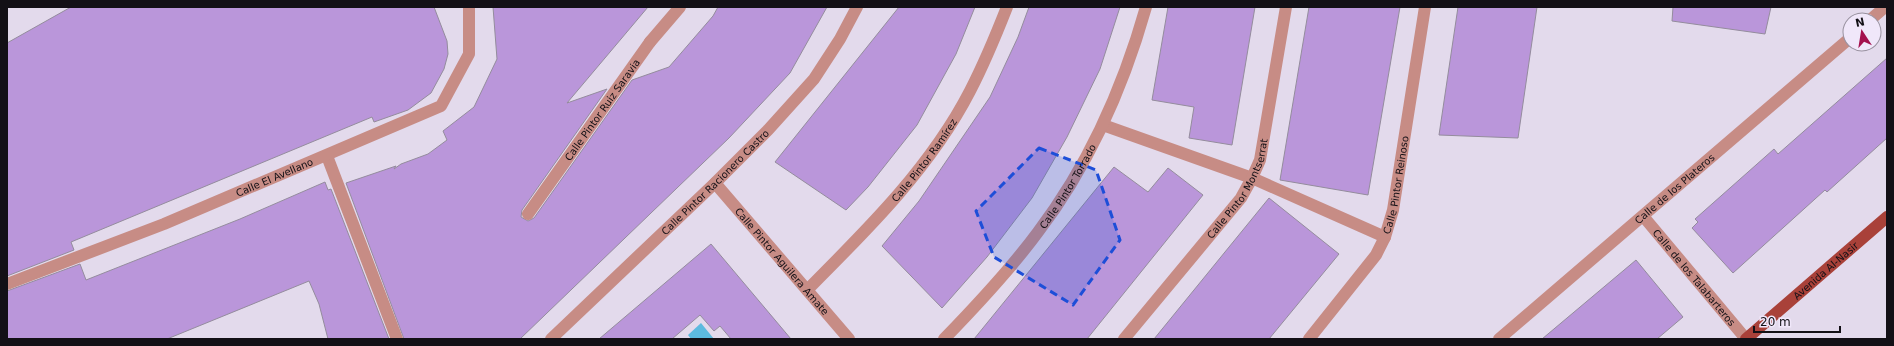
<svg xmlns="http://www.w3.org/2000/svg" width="1894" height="346" font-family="'DejaVu Sans',sans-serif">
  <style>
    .water { fill: #5dbadf }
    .building { fill: #ba96da; stroke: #948c9d }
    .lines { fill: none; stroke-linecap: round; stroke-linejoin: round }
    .pedestrian { stroke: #c78c85; stroke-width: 12 }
    .minor { stroke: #c78c85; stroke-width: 12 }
    .tertiary { stroke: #c78c85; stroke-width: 12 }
    .primary { stroke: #a94139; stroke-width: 12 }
    .marked { fill: #1d4ed8; fill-opacity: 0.2; stroke: #1d4ed8; stroke-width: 3; stroke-dasharray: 8 5; stroke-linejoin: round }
    .labels { text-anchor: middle; stroke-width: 3; stroke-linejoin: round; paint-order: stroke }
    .street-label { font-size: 10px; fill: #131016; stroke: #f0e7fa }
  </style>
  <rect width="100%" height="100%" fill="#e3daec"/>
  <!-- water -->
  <path class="water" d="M701 323 714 339H691L688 335Z"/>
  <!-- building -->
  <path class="building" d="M71 7H434L447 41 448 54 444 69 431 93 408 110 374 122 372 117 71 242 74 250 7 276V43Z
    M493 7H648L567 103 607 89 522 210 521 217 528 221 534 218 632 80 669 67 713 16 718 7H827L790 73 729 138 520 339H404L346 183 396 166 394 169 401 164 428 154 447 140 443 131 474 107 497 59Z
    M899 7H975L956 54 917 125 868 187 846 210 775 162Z
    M1029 7H1120L1100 69 1067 137 1032 198 987 257 942 308 882 246 919 201 990 97 1018 37Z
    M1168 7H1255L1232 145 1189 138 1194 107 1152 100Z
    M1309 7H1400L1368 195 1280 180Z
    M1458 7H1537L1518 138 1439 135Z
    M1673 7H1771L1765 34 1672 21Z
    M1887 58V138L1827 192 1825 190 1733 273 1692 228 1698 222 1695 219 1774 149 1778 154Z
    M1114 167 1148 192 1168 168 1203 195 1087 339H974Z
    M325 182 328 190 331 189 389 339H328L319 304 309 281 167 339H7V291L80 264 86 280 240 219Z
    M1269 198 1339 254 1269 339H1154Z
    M711 244 791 339H731L720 326 714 331 700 315 672 339H599Z
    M1636 260 1683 317 1657 339H1542Z"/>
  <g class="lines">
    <!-- pedestrian -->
    <g class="pedestrian">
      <path d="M1103 125 1252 178 1385 237"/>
      <path d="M327 156 397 339"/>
      <path id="s1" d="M528 214 650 42"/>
    </g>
    <!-- minor -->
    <g class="minor">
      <path d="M1870 20 1885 7"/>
      <path d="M650 42 680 7"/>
      <path id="s2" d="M715 183 849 339"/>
      <path id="s3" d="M1643 216 1746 339"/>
      <path id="s4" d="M7 284 164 224 441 106 469 54V7"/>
      <path id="s5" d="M807 290C867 230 931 167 970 91 984 64 996 35 1007 7"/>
      <path id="s6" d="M944 339C977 305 1010 270 1038 232 1089 165 1123 88 1146 7"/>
      <path id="s7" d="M1124 339 1241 198 1252 178 1260 160 1286 7"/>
      <path id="s8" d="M1309 339 1376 255 1385 237 1393 210 1425 7"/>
      <path id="s9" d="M1499 339 1850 38"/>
    </g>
    <!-- tertiary -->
    <path class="tertiary" id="s10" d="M551 339 715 183 768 130 814 79 840 39 857 7"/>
    <!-- primary -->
    <path class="primary" id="s11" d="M1746 339 1887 217"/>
  </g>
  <!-- marked area -->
  <path class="marked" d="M1039 148 1096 170 1120 240 1073 305 994 257 976 211Z"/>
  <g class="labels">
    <!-- street labels -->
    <g class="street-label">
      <text dy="4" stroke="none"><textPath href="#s1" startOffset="128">Calle Pintor Ruiz Saravia</textPath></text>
      <text dy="4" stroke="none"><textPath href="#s5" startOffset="175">Calle Pintor Ramírez</textPath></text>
      <text dy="4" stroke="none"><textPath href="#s4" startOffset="288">Calle El Avellano</textPath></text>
      <text dy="4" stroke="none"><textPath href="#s10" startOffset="227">Calle Pintor Racionero Castro</textPath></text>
      <text dy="4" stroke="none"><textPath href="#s8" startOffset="181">Calle Pintor Reinoso</textPath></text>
      <text dy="4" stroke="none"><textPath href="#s6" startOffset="197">Calle Pintor Torrado</textPath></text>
      <text dy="4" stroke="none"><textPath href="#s7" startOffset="190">Calle Pintor Montserrat</textPath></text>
      <text dy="4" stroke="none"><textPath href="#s9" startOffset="231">Calle de los Plateros</textPath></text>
      <text dy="4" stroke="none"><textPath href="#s2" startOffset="103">Calle Pintor Aguilera Amate</textPath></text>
      <text dy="4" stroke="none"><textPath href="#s11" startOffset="105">Avenida Al-Nasir</textPath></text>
      <text dy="4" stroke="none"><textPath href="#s3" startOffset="80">Calle de los Talabarteros</textPath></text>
    </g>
  </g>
  <!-- border -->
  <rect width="1894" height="346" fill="none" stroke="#131016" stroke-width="16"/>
  <!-- north arrow -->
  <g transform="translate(1862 32) rotate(348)"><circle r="19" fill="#f0e7fa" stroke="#98919f"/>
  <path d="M0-3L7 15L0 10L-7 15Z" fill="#a4104e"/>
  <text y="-6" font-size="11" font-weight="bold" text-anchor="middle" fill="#131016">N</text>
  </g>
  <!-- scale -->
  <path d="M1754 326v6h86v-6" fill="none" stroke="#131016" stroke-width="2"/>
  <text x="1760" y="326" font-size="12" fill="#131016" stroke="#f0e7fa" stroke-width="3" paint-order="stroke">20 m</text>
</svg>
